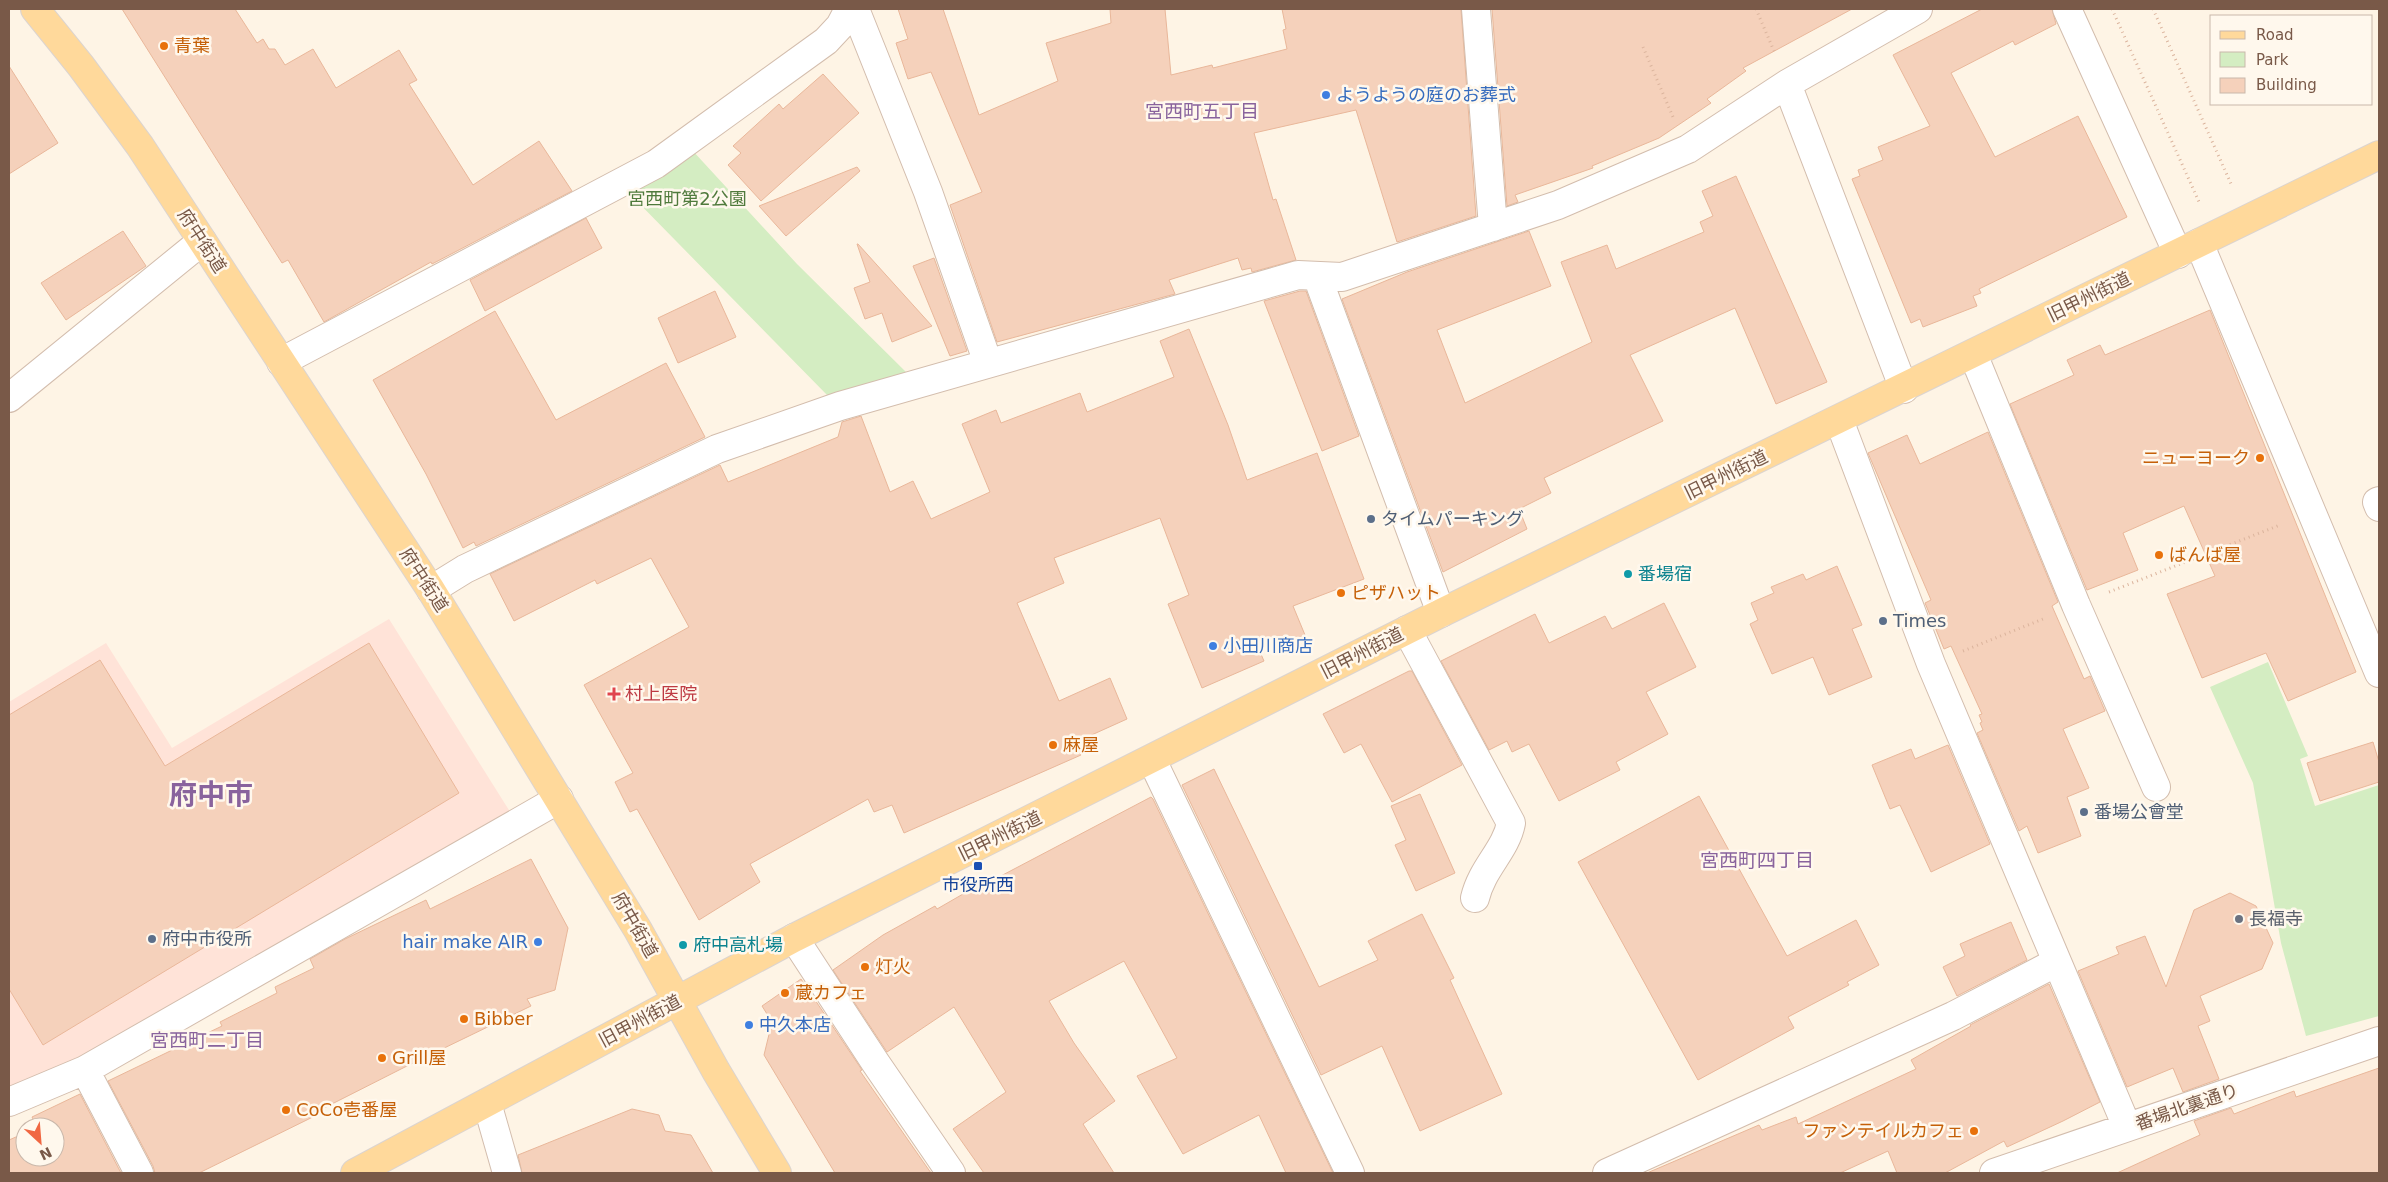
<svg xmlns="http://www.w3.org/2000/svg" width="2388" height="1182" font-family="'DejaVu Sans','Noto Sans JP',sans-serif">
  <style>
    .commercial { fill: #ffe3d8 }
    .green { fill: #d4edc2 }
    .building { fill: #f5d1bb; stroke: #e9b79a }
    .lines { fill: none; stroke-linecap: round; stroke-linejoin: round }
    .minor-casing { stroke: #d3bdad; stroke-width: 30 }
    .major-casing { stroke: #dcd4cf; stroke-width: 30 }
    .path { stroke: #dbb49d; stroke-width: 3; stroke-dasharray: 1 4; stroke-linecap: butt }
    .minor { stroke: #fff; stroke-width: 28 }
    .major { stroke: #ffd99b; stroke-width: 28 }
    .food-dot { fill: #e8710a; stroke: #fff8ed; stroke-width: 2 }
    .shop-dot { fill: #3f7fe0; stroke: #fff8ed; stroke-width: 2 }
    .service-dot { fill: #5c6f8a; stroke: #fff8ed; stroke-width: 2 }
    .culture-dot { fill: #0f9aa8; stroke: #fff8ed; stroke-width: 2 }
    .health-dot { fill: #e0444e; stroke: #fff8ed; stroke-width: 2 }
    .transit-dot { fill: #1a4fb4; stroke: #fff8ed; stroke-width: 2 }
    .worship-dot { fill: #6b7280; stroke: #fff8ed; stroke-width: 2 }
    .labels { text-anchor: middle; stroke-width: 5; stroke-linejoin: round; paint-order: stroke }
    .food-label { font-size: 18px; fill: #c56008; stroke: #fff8ed; text-anchor: start }
    .shop-label { font-size: 18px; fill: #366cbe; stroke: #fff8ed; text-anchor: start }
    .park-label { font-size: 18px; fill: #4f7a3c; stroke: #fff8ed }
    .street-label { font-size: 18px; fill: #795948; stroke: #fff8ed }
    .service-label { font-size: 18px; fill: #4e5e75; stroke: #fff8ed; text-anchor: start }
    .culture-label { font-size: 18px; fill: #0d838f; stroke: #fff8ed; text-anchor: start }
    .health-label { font-size: 18px; fill: #be3a42; stroke: #fff8ed; text-anchor: start }
    .transit-label { font-size: 18px; fill: #164399; stroke: #fff8ed }
    .worship-label { font-size: 18px; fill: #5b616d; stroke: #fff8ed; text-anchor: start }
    .neighbourhood-label { font-size: 19px; fill: #89639d; stroke: #fff8ed }
    .town-label { font-size: 28px; font-weight: bold; fill: #89639d; stroke: #fff8ed }
  </style>
  <rect width="100%" height="100%" fill="#fef4e5"/>
  <!-- commercial -->
  <path class="commercial" d="M389 619 512 815 79 1062 10 1090 9 702 106 643 172 748Z"/>
  <!-- green -->
  <path class="green" d="M692 150 797 264 908 374 829 397 626 190Z
    M2268 662 2308 756 2300 759 2315 806 2379 785V1016L2306 1036 2281 943 2253 783 2210 687Z"/>
  <!-- building -->
  <path class="building" d="M122 9H235L257 43 263 39 269 49H275L285 65 313 49 336 88 399 50 417 80 409 84 473 185 539 141 572 191 432 264 431 262 324 322 288 260 282 263Z
    M898 9H943L979 115 1058 81 1046 43 1111 23 1110 9H1165L1171 75 1212 65 1213 68 1287 49 1283 30 1286 29 1282 9H1461L1476 216 1397 242 1356 110 1254 133 1273 200 1276 199 1296 260 1252 272 1251 268 1242 270 1238 258 1169 280 1175 294 997 342 950 205 982 192 931 72 908 79 896 43 908 39Z
    M1492 9H1852L1743 68 1746 71 1707 99 1711 103 1659 138 1592 166 1593 168 1515 195 1518 202 1507 206Z
    M1982 9H2052L2056 24 2015 45 2013 41 1951 73 1995 157 2078 116 2127 217 1979 289 1981 293 1973 296 1977 306 1923 327 1920 319 1911 323 1852 179 1860 176 1858 170 1883 160 1878 147 1930 126 1893 55Z
    M9 66 58 143 9 174Z
    M823 74 859 113 761 201 728 165 741 153 733 146 779 104 783 109Z
    M857 167 860 171 786 236 759 206Z
    M1736 176 1827 382 1776 404 1735 308 1630 355 1663 421 1544 478 1551 493 1519 509 1527 529 1443 572 1342 299 1407 272 1529 231 1551 286 1437 330 1465 403 1592 342 1561 262 1607 245 1616 269 1704 232 1700 222 1713 216 1702 191Z
    M586 218 602 248 485 311 470 280Z
    M123 231 146 266 66 320 41 283Z
    M857 244H858L932 326 892 342 882 313 865 319 854 288 870 282Z
    M934 258 967 351 950 356 913 266Z
    M715 291 736 337 678 363 658 318Z
    M1300 291H1306L1359 436 1322 451 1264 301Z
    M2210 310 2356 672 2288 701 2266 653 2202 678 2167 594 2215 576 2184 506 2123 533 2138 570 2087 590 2010 404 2074 375 2067 360 2100 345 2105 355Z
    M495 311 556 420 666 363 705 437 476 546 474 542 463 548 426 474 373 380Z
    M1189 329 1228 425 1247 480 1317 453 1364 579 1293 606 1305 635 1260 652 1264 661 1202 688 1168 604 1189 595 1160 518 1054 558 1064 583 1017 603 1059 701 1110 678 1127 719 1076 742 1081 755 904 833 892 805 874 812 868 799 750 864 760 882 699 920 637 809 630 812 615 782 633 773 584 685 689 627 651 558 597 584 595 580 514 621 490 574 720 465 728 482 838 437 842 422 861 416 890 492 913 481 931 519 990 492 962 424 996 410 1001 423 1080 393 1087 412 1174 377 1160 341Z
    M1988 432 2058 602 2052 606 2084 679 2090 676 2105 711 2063 729 2089 788 2067 797 2081 836 2038 853 2027 826 2019 831 1977 733 1983 730 1980 723 1982 722 1979 715 1982 714 1951 646 1944 649 1925 603 1931 600 1868 453 1907 435 1920 464Z
    M1837 566 1862 625 1852 629 1872 677 1829 695 1813 657 1772 674 1750 624 1758 620 1751 603 1774 593 1771 587 1803 574 1806 580Z
    M1664 603 1696 667 1646 692 1668 734 1616 762 1620 770 1559 801 1529 744 1512 752 1507 741 1489 750 1441 661 1535 614 1549 643 1605 616 1612 629Z
    M369 643 459 793 43 1045 9 989V715L100 660 165 766Z
    M1409 671H1412L1462 765 1392 802 1361 744 1344 753 1323 714Z
    M2373 742 2379 762V782L2320 801 2307 763Z
    M1948 745 1990 844 1931 872 1900 805 1890 809 1872 765 1911 749 1915 759Z
    M1214 769 1319 987 1378 960 1368 941 1422 914 1454 978 1450 980 1502 1094 1420 1131 1382 1046 1321 1075 1182 785Z
    M1420 794 1455 873 1416 891 1395 845 1406 840 1391 806Z
    M1699 796 1787 956 1856 920 1879 965 1847 982 1849 985 1788 1017 1794 1028 1698 1080 1578 862Z
    M1151 797 1153 799 1333 1173H1286L1259 1115 1183 1154 1137 1076 1177 1058 1124 961 1049 1001 1074 1043 1115 1101 1083 1124 1114 1173H984L953 1129 1006 1092 954 1007 887 1052 833 970 883 935 935 906 937 909 996 875 997 878Z
    M531 859 568 928 555 990 527 999 531 1006 405 1067 322 1109 323 1112 199 1173H155L153 1166 108 1081 222 1026 220 1022 277 993 275 987 314 968 310 959 345 939 426 900 430 909Z
    M2230 893 2256 906 2273 943 2262 969 2200 996 2210 1021 2198 1026 2219 1079 2183 1092 2173 1068 2127 1087 2078 971 2119 954 2116 947 2145 936 2166 987 2194 910Z
    M2011 922 2027 960 1957 996 1943 967 1965 956 1960 944Z
    M801 979 862 1070 860 1071 931 1173H835L764 1055 772 1022 762 1006Z
    M2049 984 2100 1102 2063 1121 2007 1147 2004 1141 1945 1173H1897L1888 1151 1840 1173H1647L1759 1125 1762 1130 1796 1117 1798 1124 1916 1069 1911 1060 1971 1026 1970 1025Z
    M2379 1068V1173H2117L2200 1135 2194 1121 2231 1108 2234 1114 2294 1091 2296 1097Z
    M80 1094 121 1173H9V1140L25 1133V1157H55V1127H37L32 1117Z
    M632 1109 659 1115 665 1131 691 1135 713 1173H522L518 1155Z"/>
  <g class="lines">
    <defs>
      <path id="minor" d="M855 9 928 192 988 363
        M1476 9 1493 227
        M2067 9 2178 254
        M1787 84 1904 389
        M2199 243 2379 673
        M1317 276 1441 613
        M1973 354 2076 605 2156 787
        M281 362 656 164 826 41 840 26 849 9
        M9 398 202 241
        M1839 420 1931 664 2127 1127
        M2379 501 2377 502 2379 507
        M431 590 465 569 717 449 840 406 1298 275 1342 277 1558 205 1688 149 1787 84 1918 9
        M1407 630 1511 823C1506 850 1482 868 1475 898
        M1152 760 1350 1173
        M794 938 875 1062 951 1173
        M85 1070 139 1173
        M9 1102 85 1070 559 799
        M487 1103 507 1173
        M1607 1173 1953 1016 2057 962
        M1994 1173 2379 1041"/>
      <path id="major" d="M35 9 81 66 140 146 431 590 638 930 716 1071 777 1173
        M355 1173 794 938 1441 613 2379 155"/>
    </defs>
    <!-- minor casing -->
    <use href="#minor" class="minor-casing"/>
    <!-- major casing -->
    <use href="#major" class="major-casing"/>
    <!-- path -->
    <path class="path" d="M1756 9 1774 51
      M2112 9 2200 204
      M2153 9 2232 186
      M1643 47 1673 117
      M2109 592 2280 525
      M1963 651 2043 619"/>
    <!-- minor -->
    <use href="#minor" class="minor"/>
    <!-- major -->
    <use href="#major" class="major"/>
  </g>
  <!-- markers -->
  <g class="food-dot">
    <circle cx="164" cy="46" r="5"/>
    <circle cx="2260" cy="458" r="5"/>
    <circle cx="2159" cy="555" r="5"/>
    <circle cx="1341" cy="593" r="5"/>
    <circle cx="1053" cy="745" r="5"/>
    <circle cx="865" cy="967" r="5"/>
    <circle cx="785" cy="993" r="5"/>
    <circle cx="464" cy="1019" r="5"/>
    <circle cx="382" cy="1058" r="5"/>
    <circle cx="286" cy="1110" r="5"/>
    <circle cx="1974" cy="1131" r="5"/>
  </g>
  <g class="shop-dot">
    <circle cx="1326" cy="95" r="5"/>
    <circle cx="1213" cy="646" r="5"/>
    <circle cx="538" cy="942" r="5"/>
    <circle cx="749" cy="1025" r="5"/>
  </g>
  <g class="service-dot">
    <circle cx="1371" cy="519" r="5"/>
    <circle cx="1883" cy="621" r="5"/>
    <circle cx="2084" cy="812" r="5"/>
    <circle cx="152" cy="939" r="5"/>
  </g>
  <g class="culture-dot">
    <circle cx="1628" cy="574" r="5"/>
    <circle cx="683" cy="945" r="5"/>
  </g>
  <path class="health-dot" d="M611.5 686.5h5v5h5v5h-5v5h-5v-5h-5v-5h5z"/>
  <rect class="transit-dot" x="973" y="861" width="10" height="10" rx="2.5"/>
  <circle class="worship-dot" cx="2239" cy="919" r="5"/>
  <g class="labels">
    <!-- food labels -->
    <g class="food-label">
      <text x="174" y="52">青葉</text>
      <text x="2250" y="464" text-anchor="end">ニューヨーク</text>
      <text x="2169" y="561">ばんば屋</text>
      <text x="1351" y="599">ピザハット</text>
      <text x="1063" y="751">麻屋</text>
      <text x="875" y="973">灯火</text>
      <text x="795" y="999">蔵カフェ</text>
      <text x="474" y="1025">Bibber</text>
      <text x="392" y="1064">Grill屋</text>
      <text x="296" y="1116">CoCo壱番屋</text>
      <text x="1964" y="1137" text-anchor="end">ファンテイルカフェ</text>
    </g>
    <!-- shop labels -->
    <g class="shop-label">
      <text x="1336" y="101">ようようの庭のお葬式</text>
      <text x="1223" y="652">小田川商店</text>
      <text x="528" y="948" text-anchor="end">hair make AIR</text>
      <text x="759" y="1031">中久本店</text>
    </g>
    <!-- park labels -->
    <g class="park-label">
      <text x="687" y="205">宮西町第2公園</text>
    </g>
    <!-- street labels -->
    <g class="street-label">
      <text transform="translate(202 241) rotate(57)" y="6">府中街道</text>
      <text transform="translate(2089 297) rotate(-26)" y="6">旧甲州街道</text>
      <text transform="translate(1726 475) rotate(-26)" y="6">旧甲州街道</text>
      <text transform="translate(424 580) rotate(57)" y="6">府中街道</text>
      <text transform="translate(1362 653) rotate(-27)" y="6">旧甲州街道</text>
      <text transform="translate(1000 836) rotate(-26)" y="6">旧甲州街道</text>
      <text transform="translate(635 925) rotate(60)" y="6">府中街道</text>
      <text transform="translate(640 1021) rotate(-28)" y="6">旧甲州街道</text>
      <text transform="translate(2187 1107) rotate(-19)" y="6">番場北裏通り</text>
    </g>
    <!-- service labels -->
    <g class="service-label">
      <text x="1381" y="525">タイムパーキング</text>
      <text x="1893" y="627">Times</text>
      <text x="2094" y="818">番場公會堂</text>
      <text x="162" y="945">府中市役所</text>
    </g>
    <!-- culture labels -->
    <g class="culture-label">
      <text x="1638" y="580">番場宿</text>
      <text x="693" y="951">府中高札場</text>
    </g>
    <!-- health labels -->
    <g class="health-label">
      <text x="625" y="700">村上医院</text>
    </g>
    <!-- transit labels -->
    <g class="transit-label">
      <text x="978" y="891">市役所西</text>
    </g>
    <!-- worship labels -->
    <g class="worship-label">
      <text x="2249" y="925">長福寺</text>
    </g>
    <!-- neighbourhood labels -->
    <g class="neighbourhood-label">
      <text x="1202" y="118">宮西町五丁目</text>
      <text x="1757" y="867">宮西町四丁目</text>
      <text x="207" y="1047">宮西町二丁目</text>
    </g>
    <!-- town labels -->
    <g class="town-label">
      <text x="211" y="804">府中市</text>
    </g>
  </g>
  <!-- border -->
  <rect width="2388" height="1182" fill="none" stroke="#795948" stroke-width="20"/>
  <!-- legend -->
  <rect x="2210" y="15" width="162" height="90" fill="#fff8ed" stroke="#c9b8ab"/>
  <rect x="2220" y="31" width="25" height="8" fill="#ffd99b" stroke="#c9b8ab"/>
  <text x="2256" y="40" font-size="15" fill="#795948">Road</text>
  <rect x="2220" y="52" width="25" height="15" fill="#d4edc2" stroke="#c9b8ab"/>
  <text x="2256" y="65" font-size="15" fill="#795948">Park</text>
  <rect x="2220" y="78" width="25" height="15" fill="#f5d1bb" stroke="#c9b8ab"/>
  <text x="2256" y="90" font-size="15" fill="#795948">Building</text>
  <!-- north arrow -->
  <g transform="translate(40 1142) rotate(154)"><circle r="24" fill="#fff8ed" stroke="#c9b8ab"/>
  <path d="M0-4L9 19L0 12L-9 19Z" fill="#f06742"/>
  <text y="-8" font-size="14" font-weight="bold" text-anchor="middle" fill="#795948">N</text>
  </g>
</svg>
